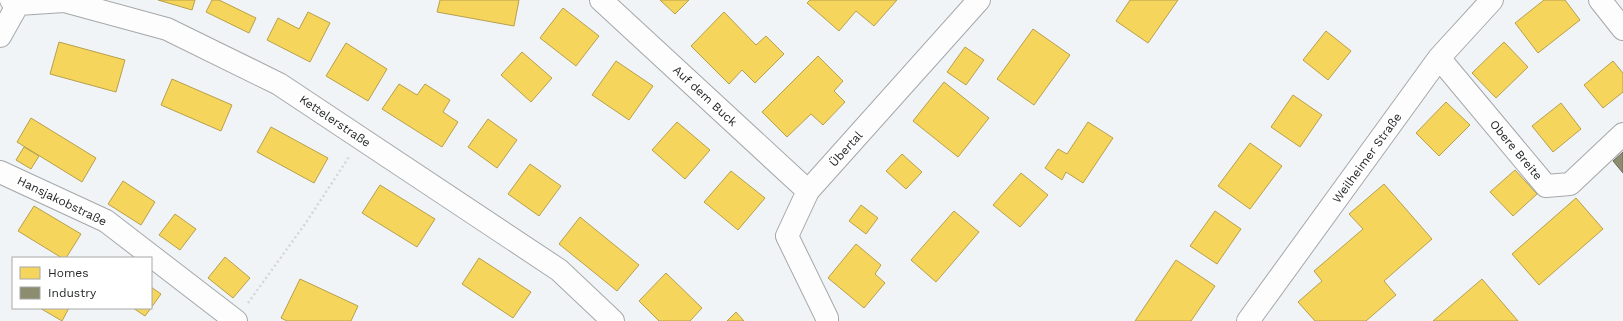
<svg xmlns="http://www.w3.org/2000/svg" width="1623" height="321" font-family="'Work Sans',sans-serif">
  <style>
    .homes { fill: #f6d55c; stroke: #b7a04c }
    .industry { fill: #8c8c6e; stroke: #6d6d59 }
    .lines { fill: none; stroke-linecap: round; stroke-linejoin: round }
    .minor-casing { stroke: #a5a8a9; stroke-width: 24 }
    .path { stroke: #d5d6d7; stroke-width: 2.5; stroke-dasharray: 2 3; stroke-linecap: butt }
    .minor { stroke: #fdfdfe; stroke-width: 22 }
    .labels { text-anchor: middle; stroke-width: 4; stroke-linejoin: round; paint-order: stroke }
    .street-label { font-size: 12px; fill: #242628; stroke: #fff }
  </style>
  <rect width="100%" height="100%" fill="#f1f4f7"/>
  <!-- homes -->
  <path class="homes" d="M158 0H195L192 10Z
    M212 0H219L256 18 249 33 206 12Z
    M440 0H519L514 26 437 12Z
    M660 0H689L675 14Z
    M810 0H897L874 26 856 11 839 31 807 3Z
    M1130 0H1178L1148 43 1116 21Z
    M1544 0H1565L1580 20 1538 53 1515 23Z
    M563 8 599 36 576 66 540 38Z
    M308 12 330 23 310 62 267 40 278 18 299 29Z
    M724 12 756 45 766 36 784 54 755 83 742 70 729 84 691 46Z
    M1033 29 1070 55 1034 105 997 79Z
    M1326 31 1351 51 1328 80 1303 60Z
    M59 42 125 60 116 92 50 74Z
    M1504 42 1528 67 1496 98 1472 73Z
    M346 43 387 69 368 101 326 76Z
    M965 47 984 60 966 85 947 72Z
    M522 52 552 78 531 102 501 75Z
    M818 56 843 81 834 91 845 102 823 125 811 114 787 137 762 112Z
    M616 61 653 86 629 120 592 95Z
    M1613 61 1623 73V92L1603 108 1584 85Z
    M172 79 232 105 221 131 161 105Z
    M944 82 989 118 958 157 913 121Z
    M399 84 417 95 425 84 450 100 443 112 458 122 442 147 382 109Z
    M1293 95 1322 115 1300 147 1271 127Z
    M1446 102 1470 125 1439 156 1416 133Z
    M1561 103 1581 129 1553 152 1532 126Z
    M31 118 96 158 82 182 17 142Z
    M488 119 517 140 497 168 468 147Z
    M677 122 710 150 685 179 652 150Z
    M1088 122 1113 138 1083 183 1066 172 1062 180 1045 168 1058 149 1067 154Z
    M271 127 328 158 314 183 257 152Z
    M1250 143 1282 166 1250 209 1218 186Z
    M24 147 39 156 31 169 16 160Z
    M902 154 922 172 906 189 886 171Z
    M530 164 561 186 539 216 508 194Z
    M1515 170 1537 194 1513 216 1490 192Z
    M731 171 765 198 738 230 704 202Z
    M1021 173 1048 195 1020 227 993 205Z
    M123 181 155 202 141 225 108 204Z
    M1384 184 1432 239 1384 281 1396 295 1366 321H1315L1298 302 1322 281 1314 271 1363 229 1349 214Z
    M380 185 435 219 417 247 362 213Z
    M1576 198 1603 229 1539 285 1512 254Z
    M861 205 878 218 866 234 849 221Z
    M34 206 81 234 66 258H62L18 231Z
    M954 211 979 232 936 282 911 260Z
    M1215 211 1241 229 1217 264 1190 246Z
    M175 214 196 229 180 250 159 235Z
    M580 217 639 265 617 291 559 244Z
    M856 244 881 265 875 274 885 283 864 308 828 278Z
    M225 257 250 278 233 298 208 278Z
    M479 258 531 292 513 318 462 284Z
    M1176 260 1215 286 1191 321H1135Z
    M666 273 702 308 690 321H659L639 301Z
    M300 279 358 306 351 321H287L281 318Z
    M1482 279 1518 321H1433Z
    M151 287 161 294 151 308Z
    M40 308H69L62 321Z
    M133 308H151L145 316Z
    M736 312 744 321H727Z"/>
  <!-- industry -->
  <path class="industry" d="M1623 152V173L1613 161Z"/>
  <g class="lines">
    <defs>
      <path id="minor" d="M11 0 18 4 64 1 167 29 279 84 559 270 613 321
        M601 0 808 191
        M1600 0 1623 29
        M0 36 18 4
        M1439 58 1546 186 1570 184 1623 134
        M0 172 106 221 236 321
        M827 321V318L787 236 808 191 979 0
        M1248 321 1439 58 1492 0"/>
    </defs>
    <!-- minor casing -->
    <use href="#minor" class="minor-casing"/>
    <!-- path -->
    <path class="path" d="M248 303 305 224 349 157"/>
    <!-- minor -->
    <use href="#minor" class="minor"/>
  </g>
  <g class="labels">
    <!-- street labels -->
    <g class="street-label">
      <text transform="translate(705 96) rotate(43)" y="4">Auf dem Buck</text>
      <text transform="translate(335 121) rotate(34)" y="4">Kettelerstraße</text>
      <text transform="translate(846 149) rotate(-48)" y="4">Übertal</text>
      <text transform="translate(1516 150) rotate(50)" y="4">Obere Breite</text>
      <text transform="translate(1367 158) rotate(-54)" y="4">Weilheimer Straße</text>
      <text transform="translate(62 201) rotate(26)" y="4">Hansjakobstraße</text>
    </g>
  </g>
  <!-- legend -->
  <rect x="12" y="257" width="140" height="52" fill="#ffffff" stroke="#a7a8a9"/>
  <rect x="20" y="267" width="20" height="12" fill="#f6d55c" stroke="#a7a8a9"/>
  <text x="48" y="277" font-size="12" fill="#242628">Homes</text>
  <rect x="20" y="287" width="20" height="12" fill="#8c8c6e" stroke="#a7a8a9"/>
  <text x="48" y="297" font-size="12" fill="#242628">Industry</text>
</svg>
